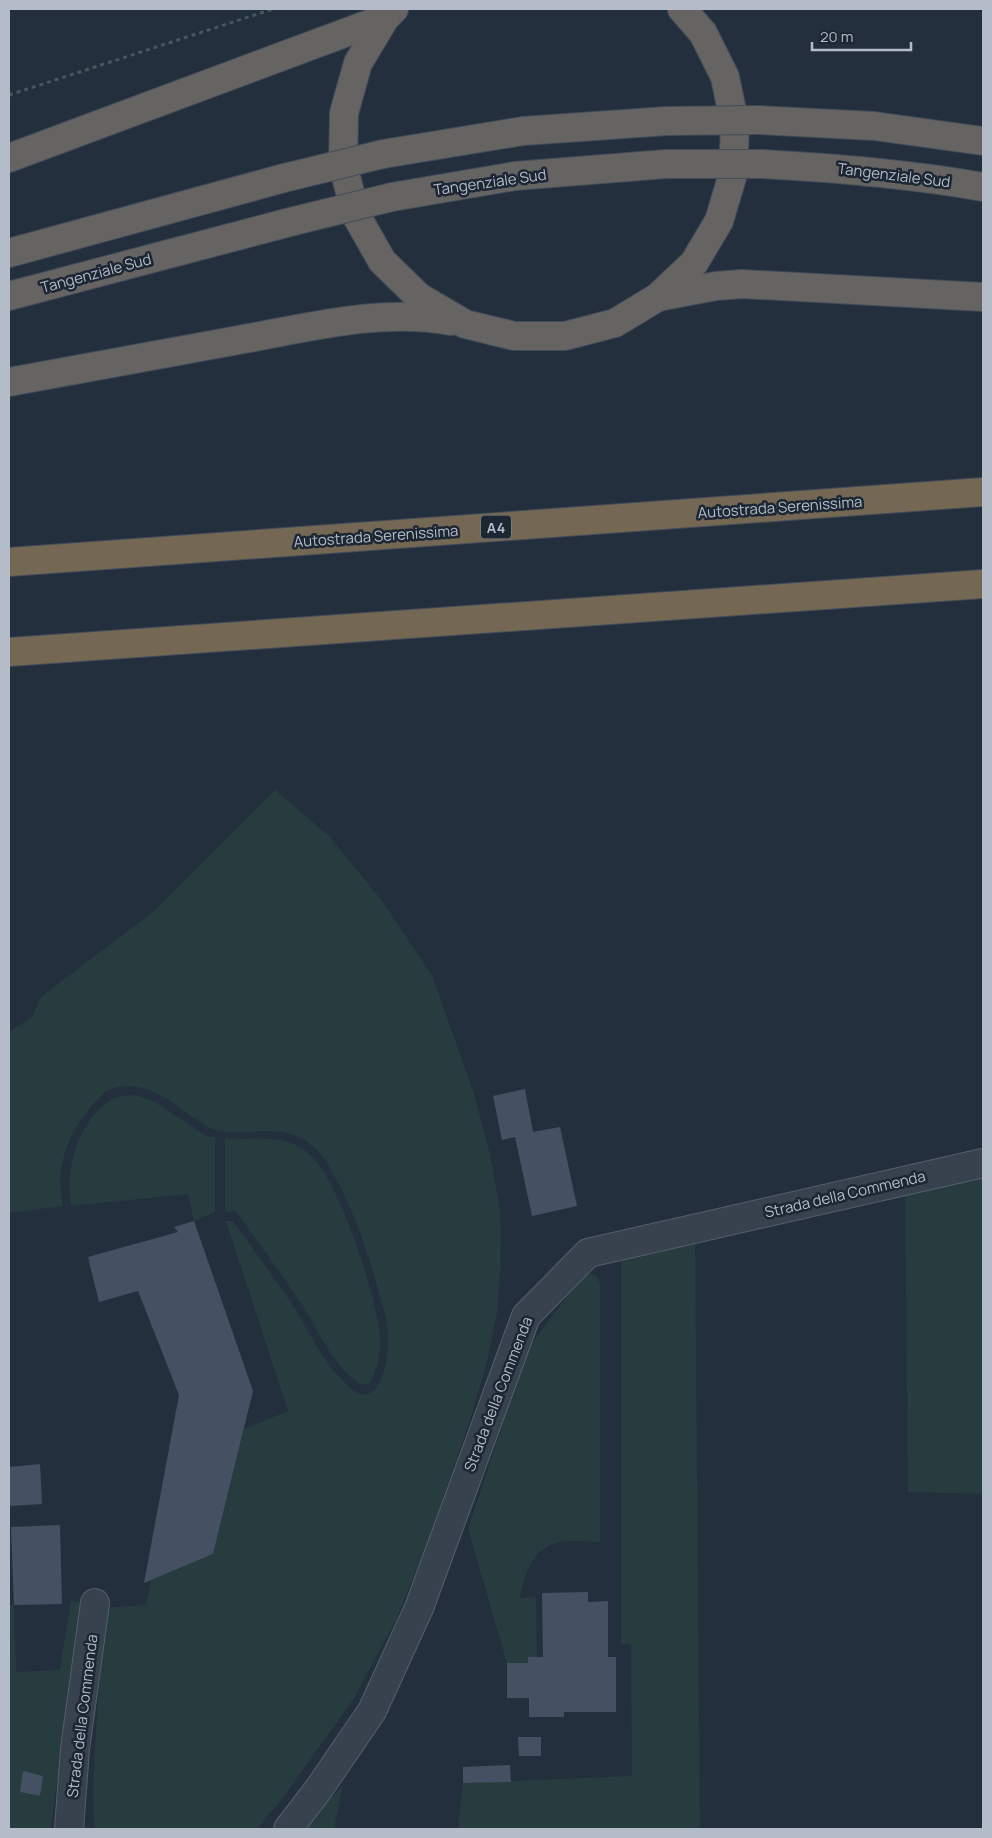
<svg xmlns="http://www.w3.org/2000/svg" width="992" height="1838" viewBox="0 0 992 1838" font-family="Manrope,sans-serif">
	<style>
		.green { fill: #263c3f; fill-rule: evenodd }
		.building { fill: #455162 }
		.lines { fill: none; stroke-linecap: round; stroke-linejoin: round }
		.minor-casing { stroke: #565f6c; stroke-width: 30 }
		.trunk-casing { stroke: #434c59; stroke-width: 30 }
		.motorway-casing { stroke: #434c59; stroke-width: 30 }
		.path { stroke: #44595c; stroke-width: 3; stroke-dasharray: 4 4; stroke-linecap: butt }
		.minor { stroke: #38414e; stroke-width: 28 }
		.trunk { stroke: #656462; stroke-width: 28 }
		.motorway { stroke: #746855; stroke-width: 28 }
		.trunk-bridge-casing { stroke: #434c59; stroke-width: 30; stroke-linecap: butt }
		.trunk-bridge { stroke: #656462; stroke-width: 28 }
		.labels { text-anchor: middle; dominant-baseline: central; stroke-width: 5; stroke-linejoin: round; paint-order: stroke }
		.shield { fill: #1d2633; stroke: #878f9c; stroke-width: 1 }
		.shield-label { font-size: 14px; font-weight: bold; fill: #b4bcc9 }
		.street-label { font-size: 15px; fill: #b4bcc9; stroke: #1d2633 }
	</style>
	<rect width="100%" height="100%" fill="#242f3e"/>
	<g class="green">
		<path d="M275,790L328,835L380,898L432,975L473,1091L490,1154L500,1209L501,1260L497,1313L487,1361L471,1417L426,1547L395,1622L353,1700L282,1799L257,1829H94L93,1787L103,1608L146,1605L151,1580L213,1554L244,1429L288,1411L226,1221H233C253,1249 273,1276 292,1304C304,1322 313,1342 325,1359C330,1367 338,1375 344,1382C378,1420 390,1361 388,1335C387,1319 381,1301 377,1285C367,1251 356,1218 340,1186C332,1172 326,1158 314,1147C284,1119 247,1139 212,1129C207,1127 202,1123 197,1120C182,1110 165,1095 147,1089C135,1085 116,1085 105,1092C102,1094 99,1099 96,1101C79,1119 67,1140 62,1164C59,1177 60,1194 63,1206L9,1213V1032L32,1017L41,997L153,912Z"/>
		<path d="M135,1095L153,1101L208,1137H215V1212L194,1221L188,1194L71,1206C65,1169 77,1124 109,1101C116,1096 126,1096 135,1095Z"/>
		<path d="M225,1138C253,1141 281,1132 306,1151C338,1174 376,1295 380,1335C381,1352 378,1368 370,1383L362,1385C331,1366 318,1328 298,1299C278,1269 257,1241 236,1211L225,1212Z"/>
		<polygon points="983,1169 983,1494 908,1492 905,1186"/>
		<polygon points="695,1240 700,1829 458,1829 463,1783 632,1776 631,1644 621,1644 621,1254"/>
		<path d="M586,1272L598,1277L600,1286V1542C587,1542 573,1540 560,1542C533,1547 524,1574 520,1598L536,1597L537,1657L528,1663H507L468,1529L528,1348Z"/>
		<path d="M9,1578L10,1605H14L16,1672L60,1670L71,1601L87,1603L65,1716L51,1829H9ZM24,1772L43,1776L40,1796L21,1792Z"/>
		<polygon points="343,1785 334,1829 304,1829"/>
	</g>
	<g class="building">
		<polygon points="525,1089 533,1132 560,1127 577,1206 532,1216 515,1137 502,1140 493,1096"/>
		<polygon points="194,1221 253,1391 213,1554 144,1583 179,1395 138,1291 99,1302 88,1257 178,1232 174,1227"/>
		<polygon points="40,1464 42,1504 9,1506 9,1467"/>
		<polygon points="60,1525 62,1604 14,1605 11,1527"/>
		<polygon points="588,1592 588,1602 608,1601 608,1657 616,1657 616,1712 564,1712 564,1717 529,1717 529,1698 507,1698 507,1663 528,1663 528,1657 543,1657 542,1593"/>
		<polygon points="518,1737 541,1737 541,1756 519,1756"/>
		<polygon points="510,1765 511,1782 463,1783 463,1767"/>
		<polygon points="23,1771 43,1776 40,1796 20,1792"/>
	</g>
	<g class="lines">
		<g class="minor-casing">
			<g id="minor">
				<polyline points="69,1829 75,1749 95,1603"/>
				<polyline points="288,1829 318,1790 372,1711 419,1608 526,1316 588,1253 983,1163"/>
			</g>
		</g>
		<g class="trunk-casing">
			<g id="trunk">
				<polyline points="394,9 385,18 358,63 344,113 343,165 356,215 382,261 419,297 465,324 514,336 565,336 615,323 658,297 694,263 719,221 733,174 735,125 725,77 703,33 682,9"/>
				<polyline points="759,120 874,126 983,141"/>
				<polyline points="383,154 523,131 667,121"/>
				<polyline points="9,158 385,18"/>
				<path d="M762,164C837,168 910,174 983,187"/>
				<polyline points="392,197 515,176 666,164"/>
				<polyline points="9,253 284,178"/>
				<polyline points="9,296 294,221"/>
				<polyline points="658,297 716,286 742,284 983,297"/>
				<path d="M9,382C87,367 166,354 244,339C311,327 383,308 451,321"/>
			</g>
		</g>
		<g class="motorway-casing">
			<g id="motorway">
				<polyline points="9,562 983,492"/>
				<polyline points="9,652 983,584"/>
			</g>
		</g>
		<polyline class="path" points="9,95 273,9"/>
		<use href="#minor" class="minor"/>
		<use href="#trunk" class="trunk"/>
		<use href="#motorway" class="motorway"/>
		<g class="trunk-bridge-casing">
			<g id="trunk-bridge">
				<polyline points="667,121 759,120"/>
				<polyline points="666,164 762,164"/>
				<polyline points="284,178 383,154"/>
				<polyline points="294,221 392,197"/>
			</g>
		</g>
		<use href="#trunk-bridge" class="trunk-bridge"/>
	</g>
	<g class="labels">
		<rect class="shield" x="481" y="515.5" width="30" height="23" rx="4"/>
		<g class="shield-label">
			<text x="496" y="527">A4</text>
		</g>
		<g class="street-label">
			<text transform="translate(894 175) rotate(7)">Tangenziale Sud</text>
			<text transform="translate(490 182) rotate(-8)">Tangenziale Sud</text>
			<text transform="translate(96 273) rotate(-15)">Tangenziale Sud</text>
			<text transform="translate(780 507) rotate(-4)">Autostrada Serenissima</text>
			<text transform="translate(376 536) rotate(-4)">Autostrada Serenissima</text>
			<text transform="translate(845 1194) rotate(-13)">Strada della Commenda</text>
			<text transform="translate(498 1394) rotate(-69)">Strada della Commenda</text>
			<text transform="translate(82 1716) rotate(-83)">Strada della Commenda</text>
		</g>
	</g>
	<rect width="992" height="1838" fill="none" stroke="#b4bcc9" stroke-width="20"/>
	<path d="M812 42v8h99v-8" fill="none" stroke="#b4bcc9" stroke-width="2.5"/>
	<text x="820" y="42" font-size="15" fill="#b4bcc9" stroke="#1d2633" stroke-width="4" paint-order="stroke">20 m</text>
</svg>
